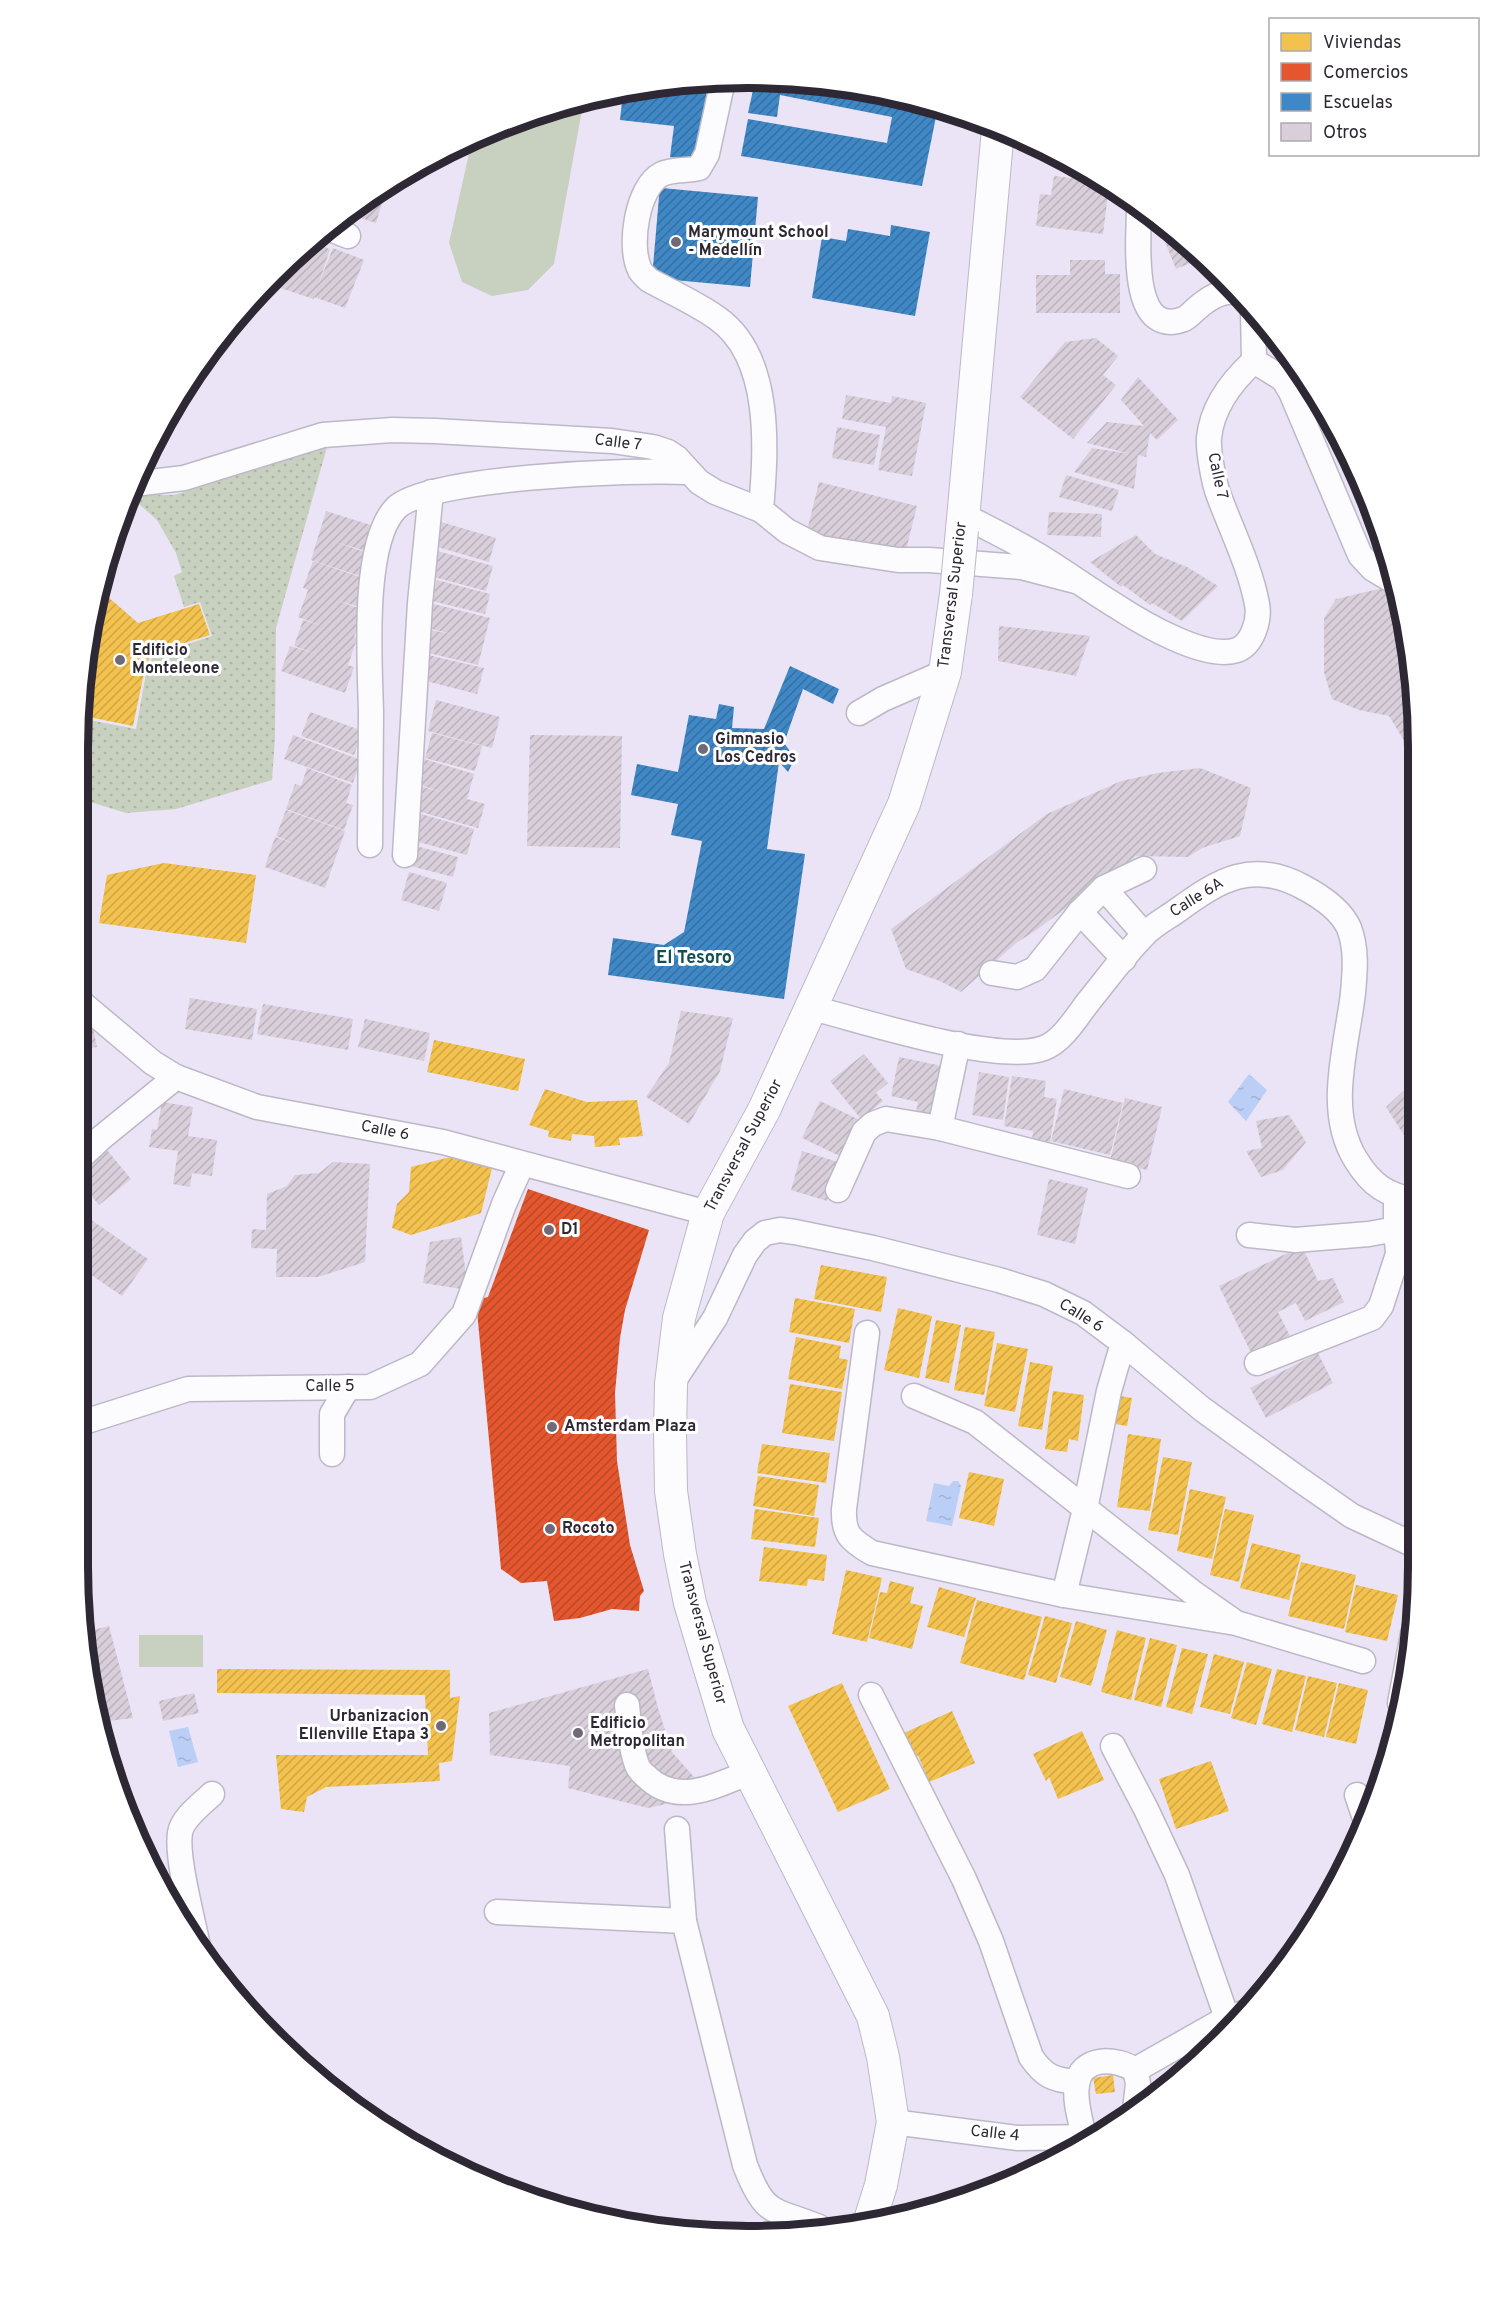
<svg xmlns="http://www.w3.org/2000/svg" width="1497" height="2314" viewBox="0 0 1497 2314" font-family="Overpass,sans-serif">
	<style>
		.grass { fill: url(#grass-dots) }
		.garden { fill: #c8d0bf }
		.water { fill: url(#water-ripples) }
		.homes { fill: url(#homes-hatch) }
		.shops { fill: url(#shops-hatch) }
		.schools { fill: url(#schools-hatch) }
		.building { fill: url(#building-hatch) }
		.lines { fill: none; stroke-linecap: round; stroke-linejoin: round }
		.minor-casing { stroke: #bdb8c6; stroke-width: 27 }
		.major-casing { stroke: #bdb8c6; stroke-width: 34 }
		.minor { stroke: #fcfbfe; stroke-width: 24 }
		.major { stroke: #fcfbfe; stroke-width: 32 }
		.major-bridge-casing { stroke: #bdb8c6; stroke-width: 34; stroke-linecap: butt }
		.major-bridge { stroke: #fcfbfe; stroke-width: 32 }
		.poi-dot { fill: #706a78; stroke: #fff; stroke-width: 2 }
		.labels { text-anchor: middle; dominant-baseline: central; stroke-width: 6; stroke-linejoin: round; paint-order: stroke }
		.poi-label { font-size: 16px; font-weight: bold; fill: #2d2834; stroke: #fff; text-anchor: start }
		.street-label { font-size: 16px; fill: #2d2834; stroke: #fff }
		.neighbourhood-label { font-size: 18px; font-weight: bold; fill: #114f51; stroke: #fff }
		.rim { fill: none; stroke: #2d2834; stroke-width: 8 }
	</style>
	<defs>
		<pattern id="grass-dots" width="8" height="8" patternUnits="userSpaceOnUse" patternTransform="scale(1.5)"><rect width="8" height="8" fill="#c8d0bf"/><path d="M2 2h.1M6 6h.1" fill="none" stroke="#acb3a5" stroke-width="1.8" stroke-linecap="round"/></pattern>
		<pattern id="water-ripples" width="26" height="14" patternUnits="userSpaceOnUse" patternTransform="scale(1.5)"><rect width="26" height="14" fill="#bbcef5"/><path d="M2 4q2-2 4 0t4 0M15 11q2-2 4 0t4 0" fill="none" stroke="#a1b1d3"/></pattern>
		<pattern id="homes-hatch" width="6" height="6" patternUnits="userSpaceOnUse" patternTransform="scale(1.5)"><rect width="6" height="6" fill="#f2c14e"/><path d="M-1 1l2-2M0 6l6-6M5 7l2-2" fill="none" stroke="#d0a645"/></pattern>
		<pattern id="shops-hatch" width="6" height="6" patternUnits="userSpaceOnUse" patternTransform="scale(1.5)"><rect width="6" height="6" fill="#e4572e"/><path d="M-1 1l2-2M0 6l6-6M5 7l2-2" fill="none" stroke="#b94828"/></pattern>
		<pattern id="schools-hatch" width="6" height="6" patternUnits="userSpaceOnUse" patternTransform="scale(1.5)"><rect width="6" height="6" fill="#3f88c5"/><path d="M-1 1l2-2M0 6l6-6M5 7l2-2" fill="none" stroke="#356fa1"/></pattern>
		<pattern id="building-hatch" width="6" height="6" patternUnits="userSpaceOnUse" patternTransform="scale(1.5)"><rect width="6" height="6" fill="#d8cfda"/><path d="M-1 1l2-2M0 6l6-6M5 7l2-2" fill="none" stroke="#bab2bc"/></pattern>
	</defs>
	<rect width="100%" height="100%" fill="#ebe4f6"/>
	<polygon class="grass" points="327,447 276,628 275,737 272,780 176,809 126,813 84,800 84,719 136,729 147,668 154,655 212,636 200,602 184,607 174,576 182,572 176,553 157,520 129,495 174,495"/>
	<g class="garden">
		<polygon points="584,99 554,264 528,290 492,296 462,282 449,243 472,140 575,101"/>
		<rect x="139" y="1635" width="64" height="32"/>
	</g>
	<g class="water">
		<polygon points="1249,1074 1267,1090 1246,1121 1228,1102"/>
		<polygon points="953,1481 958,1481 961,1486 952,1526 926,1521 934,1483 949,1486"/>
		<polygon points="188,1727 198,1762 178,1767 169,1731"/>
	</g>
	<g class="homes">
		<polygon points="100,590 138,623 199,604 210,635 152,653 145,668 133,726 84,716 84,680 87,682 92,656 86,651"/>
		<polygon points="164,863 256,875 246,943 99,923 107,875"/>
		<polygon points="434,1040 525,1059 518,1091 427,1072"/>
		<polygon points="545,1089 587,1102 637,1100 643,1136 619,1138 620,1145 595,1147 594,1136 572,1134 571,1141 548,1137 549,1131 529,1125"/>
		<polygon points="458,1155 493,1164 481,1213 411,1235 392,1228 397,1204 409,1192 411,1167"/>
		<polygon points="821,1265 887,1277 881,1312 814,1299"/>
		<polygon points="795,1298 855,1309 849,1343 789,1332"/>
		<polygon points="898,1308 932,1316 919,1378 884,1370"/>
		<polygon points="936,1320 961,1325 949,1383 925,1378"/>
		<polygon points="965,1327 995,1332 984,1395 954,1390"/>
		<polygon points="796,1337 841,1346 839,1358 848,1360 842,1389 788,1379"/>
		<polygon points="997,1343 1028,1349 1015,1412 984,1406"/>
		<polygon points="1030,1362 1053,1366 1042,1430 1018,1426"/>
		<polygon points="790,1384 842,1392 834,1441 782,1433"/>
		<polygon points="1053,1391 1084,1395 1078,1441 1069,1439 1067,1452 1045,1449"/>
		<polygon points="1114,1395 1132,1398 1127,1426 1109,1423"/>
		<polygon points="1128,1434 1161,1439 1150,1511 1117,1507"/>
		<polygon points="762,1444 830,1453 826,1483 757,1473"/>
		<polygon points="1163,1457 1192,1462 1178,1535 1148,1530"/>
		<polygon points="969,1472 1004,1479 994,1526 959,1518"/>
		<polygon points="758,1476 819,1485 814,1516 753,1506"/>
		<polygon points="1190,1489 1226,1497 1212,1559 1177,1551"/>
		<polygon points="755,1509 819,1518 815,1547 751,1539"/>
		<polygon points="1225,1509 1254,1515 1239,1582 1210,1575"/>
		<polygon points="1252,1543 1301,1555 1289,1600 1240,1588"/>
		<polygon points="764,1547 827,1555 824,1581 808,1579 807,1586 759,1581"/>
		<polygon points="1301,1562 1356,1575 1344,1629 1288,1616"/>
		<polygon points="846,1570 882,1578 867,1642 832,1634"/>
		<polygon points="890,1581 914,1587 910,1603 923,1606 912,1649 869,1638 880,1592 887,1593"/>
		<polygon points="1356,1585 1398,1595 1387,1641 1345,1632"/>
		<polygon points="939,1587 976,1598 964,1637 927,1627"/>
		<polygon points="977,1600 1042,1617 1024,1680 960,1663"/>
		<polygon points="1045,1616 1072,1623 1056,1683 1028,1675"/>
		<polygon points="1076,1621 1107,1630 1091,1686 1060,1677"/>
		<polygon points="1117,1630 1146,1638 1131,1700 1101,1692"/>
		<polygon points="1150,1638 1177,1645 1161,1707 1134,1700"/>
		<polygon points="1182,1648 1208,1654 1192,1714 1166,1707"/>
		<polygon points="1214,1654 1244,1662 1230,1714 1200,1707"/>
		<polygon points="1247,1662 1272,1669 1256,1725 1231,1718"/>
		<polygon points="217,1669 450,1670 450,1698 460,1696 452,1761 439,1763 440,1781 326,1787 307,1797 304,1812 281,1809 276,1755 428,1755 425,1695 217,1693"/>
		<polygon points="1277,1669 1306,1676 1292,1732 1262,1724"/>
		<polygon points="1308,1676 1337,1683 1324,1737 1295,1730"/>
		<polygon points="842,1683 890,1789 838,1812 788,1706"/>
		<polygon points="1339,1683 1368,1690 1356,1744 1326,1737"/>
		<polygon points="952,1711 975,1763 929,1782 918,1755 913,1759 902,1734"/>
		<polygon points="1082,1731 1104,1780 1058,1799 1049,1777 1046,1781 1033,1754"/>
		<polygon points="1211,1761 1229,1811 1176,1829 1159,1779"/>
		<polygon points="1113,2075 1115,2092 1096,2094 1093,2078"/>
	</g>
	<polygon class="shops" points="528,1189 649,1230 625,1310 620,1338 615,1393 617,1461 630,1545 644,1591 640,1596 639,1611 612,1609 580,1618 554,1621 547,1581 521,1583 501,1569 476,1300 488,1297"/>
	<g class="schools">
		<polygon points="704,79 709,80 695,160 670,157 674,126 620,120 623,93"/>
		<polygon points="755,81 836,84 938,107 922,186 741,156 748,119 887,143 892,117 780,95 777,117 748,113"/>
		<polygon points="660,185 662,188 758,197 750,287 652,278"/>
		<polygon points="891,225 930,232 915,316 812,298 822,237 846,241 848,229 890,236"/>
		<polygon points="790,666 839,689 833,704 803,689 784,743 795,758 788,772 779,762 767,849 805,854 784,999 608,975 613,938 664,945 684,932 702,841 671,835 678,804 631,795 637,764 678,772 689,715 716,719 719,704 734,707 732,728 764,729"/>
	</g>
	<g class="building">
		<polygon points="1054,176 1103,182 1109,186 1103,234 1036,226 1040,194 1051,195"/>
		<polygon points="387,187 376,223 345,213 348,212"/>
		<polygon points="1156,220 1190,244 1203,258 1176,269"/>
		<polygon points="312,243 330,249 319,283 333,248 364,260 345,308 314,297 314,299 277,287 282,271"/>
		<polygon points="1070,260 1105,260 1105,274 1120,274 1120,313 1036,313 1036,275 1070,275"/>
		<polygon points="1096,338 1118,356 1103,375 1116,385 1073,439 1020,397 1065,342"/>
		<polygon points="1138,377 1178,420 1157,440 1150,433 1146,457 1138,455 1134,489 1074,472 1092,448 1131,454 1087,443 1107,422 1144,426 1121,400"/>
		<polygon points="846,395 891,403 892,396 926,403 912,476 878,470 886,427 842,419"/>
		<polygon points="837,427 880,435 874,465 832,458"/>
		<polygon points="1066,475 1119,490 1112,511 1059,497"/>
		<polygon points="819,482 917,506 904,558 806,535"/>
		<polygon points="326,511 377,527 369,552 332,541 374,555 366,578 311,560"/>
		<polygon points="1049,512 1102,514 1101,537 1047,535"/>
		<polygon points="441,522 496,538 489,562 434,546"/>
		<polygon points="1136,535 1155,554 1187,567 1218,586 1182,621 1152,603 1150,605 1123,585 1121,587 1090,562"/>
		<polygon points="437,551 493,566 486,591 430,576"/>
		<polygon points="313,561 369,580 360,607 338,601 364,610 354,637 357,639 348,665 354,667 345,693 281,671 290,646 317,654 294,646 303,620 322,626 298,617 308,590 303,588"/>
		<polygon points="437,580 490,594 485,614 432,601"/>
		<polygon points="1383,588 1400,601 1418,705 1417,762 1389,716 1359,710 1332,699 1324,672 1324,618 1336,599"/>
		<polygon points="430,603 490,618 478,665 425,652 430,630 452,634 424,627"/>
		<polygon points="999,626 1090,636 1076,676 998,661"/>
		<polygon points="428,655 484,668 477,694 422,680"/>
		<polygon points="436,700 500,717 492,748 428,731"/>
		<polygon points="310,712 363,731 354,755 301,736"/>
		<polygon points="432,733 482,746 475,771 425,758"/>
		<polygon points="293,735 361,760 353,783 284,759"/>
		<polygon points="530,735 622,736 620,848 527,846"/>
		<polygon points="424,759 474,774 467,799 485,804 478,828 410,809 416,785 444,793 417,784"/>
		<polygon points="307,768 352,785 346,803 353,805 344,830 286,809 295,784 301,786"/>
		<polygon points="1200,768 1251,788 1240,836 1202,848 1188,857 1136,856 1035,931 1016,943 961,992 940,981 906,969 891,929 1047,814 1121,781 1158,773"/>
		<polygon points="286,810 345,831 325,888 265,867 275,837 295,844 276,836"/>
		<polygon points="414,812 474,829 467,855 407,839"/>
		<polygon points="412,845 458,857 453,877 407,865"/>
		<polygon points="409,872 447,883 439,911 401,900"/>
		<polygon points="190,998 257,1009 252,1040 185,1029"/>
		<polygon points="263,1004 353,1019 348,1050 257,1034"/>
		<polygon points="681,1011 733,1018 720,1071 689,1124 646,1097 669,1063"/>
		<polygon points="91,1019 97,1047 84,1049 84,1021"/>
		<polygon points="365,1019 430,1033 424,1061 358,1047"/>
		<polygon points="864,1054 888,1083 876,1093 883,1101 861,1119 830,1081"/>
		<polygon points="899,1057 947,1067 937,1116 916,1112 918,1102 891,1096"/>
		<polygon points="979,1072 1009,1077 1003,1120 972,1115"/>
		<polygon points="1012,1076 1046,1081 1044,1097 1057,1099 1050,1142 1032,1140 1033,1131 1004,1126"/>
		<polygon points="1416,1079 1416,1154 1386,1107"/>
		<polygon points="1064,1089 1123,1103 1110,1155 1051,1141"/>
		<polygon points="1125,1098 1162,1107 1147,1170 1110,1161"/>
		<polygon points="820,1101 864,1122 846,1159 802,1138"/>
		<polygon points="162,1102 193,1107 188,1136 217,1140 212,1176 192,1173 190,1187 173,1184 178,1151 149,1147 152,1129 157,1130"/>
		<polygon points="1289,1115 1306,1142 1283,1170 1261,1177 1246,1151 1262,1148 1256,1121"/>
		<polygon points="102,1144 131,1179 99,1205 84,1187 84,1159"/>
		<polygon points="802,1151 838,1162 827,1201 791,1190"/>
		<polygon points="333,1162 370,1164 365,1262 318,1277 276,1277 277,1249 251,1248 252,1229 266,1230 267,1194 287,1186 295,1175 319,1173"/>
		<polygon points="1049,1179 1088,1188 1075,1244 1037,1235"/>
		<polygon points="84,1215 148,1259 122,1296 84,1270"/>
		<polygon points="461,1237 468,1290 423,1283 430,1242"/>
		<polygon points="1302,1246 1318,1281 1333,1278 1344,1302 1305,1321 1296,1303 1278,1312 1290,1336 1252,1355 1219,1286"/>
		<polygon points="1318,1353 1333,1383 1266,1418 1250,1388"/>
		<polygon points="109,1626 133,1718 100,1722 84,1653 84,1632"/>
		<polygon points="648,1669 658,1708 672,1752 694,1777 697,1797 648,1808 568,1788 570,1766 490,1755 489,1713"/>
		<polygon points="194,1693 199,1713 163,1721 159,1701"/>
	</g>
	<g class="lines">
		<g class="minor-casing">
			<g id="minor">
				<path d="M723,80L707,154L699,168C688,171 672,169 662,174C637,186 628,247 640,270C642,274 646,277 649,280C671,292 696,303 717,318C773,357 766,451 761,510"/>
				<path d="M1139,208C1139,237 1128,340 1184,319C1188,317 1192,313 1195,310C1206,300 1220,290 1235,292"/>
				<polyline points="328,228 348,236"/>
				<polyline points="1253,311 1254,361"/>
				<polyline points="1254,361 1283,379 1291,392 1360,555 1373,569 1398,584"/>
				<polyline points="134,484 184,478 323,435 392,430 435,431 612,441 653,447 668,452 677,458 699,482 715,492 761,510 787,531 820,548 898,560 929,560 1021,567 1075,581"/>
				<path d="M963,515C989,529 1015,541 1039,556C1065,572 1090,590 1116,606C1142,623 1206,661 1237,650C1253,644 1260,619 1257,604C1250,567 1232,531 1219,496C1214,484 1208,451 1209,438C1212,407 1232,381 1254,361"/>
				<polyline points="859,713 883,699 945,672"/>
				<path d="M370,845C370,801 371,757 371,713C370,664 361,544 396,508C427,477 638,469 687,472"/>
				<polyline points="405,855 420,603 431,492"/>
				<polyline points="1104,888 1144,934"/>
				<polyline points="1080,912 1104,888 1144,869"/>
				<polyline points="992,973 1017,977 1035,969 1080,912 1124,959"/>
				<polyline points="84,1005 153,1063 176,1077 257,1107 443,1142 708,1213"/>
				<path d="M812,1008C864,1021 998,1065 1044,1048C1063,1041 1077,1016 1089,1001C1107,979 1124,955 1144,935C1153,925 1167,918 1178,910C1220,879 1253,860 1303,887C1320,896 1341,910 1349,928C1357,949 1355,971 1353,993C1347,1046 1325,1111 1356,1160C1372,1186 1386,1194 1415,1201"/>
				<polyline points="940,1128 958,1044"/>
				<polyline points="84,1154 101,1138 176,1077"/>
				<polyline points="838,1190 864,1132 873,1124 886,1119 940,1128 1128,1176"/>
				<polyline points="1249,1235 1295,1240 1369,1234 1396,1229"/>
				<path d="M867,1333L844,1509C843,1534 850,1540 872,1553L1064,1595L1236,1623L1363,1661"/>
				<polyline points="1257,1363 1372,1318 1381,1306 1398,1254 1396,1229 1396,1197"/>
				<polyline points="673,1382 715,1318 745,1255 755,1241 765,1233 780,1230 795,1232 873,1248 999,1280 1044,1294 1083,1313 1123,1343 1202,1409 1296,1477 1352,1516 1414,1545"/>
				<polyline points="914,1396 975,1422 1192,1592 1232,1620"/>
				<polyline points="84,1422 188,1389 370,1387 420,1364 464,1314 504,1204 522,1164"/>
				<polyline points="332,1454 332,1414 348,1387"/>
				<polyline points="1064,1595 1085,1509 1109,1391 1123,1343"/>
				<path d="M871,1695L964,1879L991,1941L1031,2057C1044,2076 1053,2080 1077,2082"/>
				<polyline points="1400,1703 1413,1634"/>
				<path d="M627,1705C629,1725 630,1746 637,1765C639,1771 645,1775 649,1779C680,1806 717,1785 750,1772"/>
				<polyline points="1113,1746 1146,1809 1177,1875 1227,2018"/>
				<polyline points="1357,1795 1367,1824"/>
				<path d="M677,1829L684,1921L745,2165C765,2217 772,2208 819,2227"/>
				<polyline points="497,1912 684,1921"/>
				<path d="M198,1947C193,1919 176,1858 180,1833C182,1818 202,1804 212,1794"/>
				<polyline points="1135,2070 1227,2018 1247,2012"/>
				<polyline points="893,2122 1018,2138 1097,2137"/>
				<path d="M1084,2137C1081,2121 1074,2101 1077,2085C1080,2056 1116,2057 1135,2070L1138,2083L1135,2110"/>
			</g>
		</g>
		<g class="major-casing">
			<g id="major">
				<polyline points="962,530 998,129"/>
				<polyline points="870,2220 881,2185 893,2122 883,2057 873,2016 728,1729 690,1603 680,1554 671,1491 670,1434 671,1384 679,1318 708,1213 764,1110 904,804 945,672 956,594"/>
			</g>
		</g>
		<use href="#minor" class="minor"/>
		<use href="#major" class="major"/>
		<g class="major-bridge-casing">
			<polyline id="major-bridge" points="956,594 962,530"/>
		</g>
		<use href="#major-bridge" class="major-bridge"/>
	</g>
	<g class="poi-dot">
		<circle cx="676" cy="242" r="6"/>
		<circle cx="120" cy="660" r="6"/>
		<circle cx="703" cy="749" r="6"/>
		<circle cx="549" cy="1230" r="6"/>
		<circle cx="552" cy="1427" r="6"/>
		<circle cx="550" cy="1529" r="6"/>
		<circle cx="441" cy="1726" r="6"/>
		<circle cx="578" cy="1733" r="6"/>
	</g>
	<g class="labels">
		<g class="poi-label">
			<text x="688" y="233">Marymount School<tspan x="688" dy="18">- Medellín</tspan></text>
			<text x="132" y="651">Edificio<tspan x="132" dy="18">Monteleone</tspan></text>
			<text x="715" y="740">Gimnasio<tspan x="715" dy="18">Los Cedros</tspan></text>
			<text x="561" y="1230">D1</text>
			<text x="564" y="1427">Amsterdam Plaza</text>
			<text x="562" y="1529">Rocoto</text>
			<text x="429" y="1717" text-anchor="end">Urbanizacion<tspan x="429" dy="18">Ellenville Etapa 3</tspan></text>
			<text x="590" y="1724">Edificio<tspan x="590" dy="18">Metropolitan</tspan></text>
		</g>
		<g class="street-label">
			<text transform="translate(618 443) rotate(7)">Calle 7</text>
			<text transform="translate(1217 476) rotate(78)">Calle 7</text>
			<text transform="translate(953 595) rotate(-83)">Transversal Superior</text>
			<text transform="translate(1197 898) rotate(-32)">Calle 6A</text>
			<text transform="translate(385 1131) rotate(11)">Calle 6</text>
			<text transform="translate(744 1146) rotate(-62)">Transversal Superior</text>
			<text transform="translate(1081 1316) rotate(32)">Calle 6</text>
			<text x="330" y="1387">Calle 5</text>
			<text transform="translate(702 1633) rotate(75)">Transversal Superior</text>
			<text transform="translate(995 2134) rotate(6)">Calle 4</text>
		</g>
		<g class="neighbourhood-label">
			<text x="694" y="958">El Tesoro</text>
		</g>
	</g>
	<path d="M0 0H1497V2314H0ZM748 88H748A660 660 0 0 1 1408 748V1566A660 660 0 0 1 748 2226H748A660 660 0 0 1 88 1566V748A660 660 0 0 1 748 88Z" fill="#fff" fill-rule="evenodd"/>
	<path class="rim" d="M748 88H748A660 660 0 0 1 1408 748V1566A660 660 0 0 1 748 2226H748A660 660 0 0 1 88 1566V748A660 660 0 0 1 748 88Z"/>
	<rect x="1269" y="18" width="210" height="138" fill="#ffffff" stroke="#aba9ae" stroke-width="1.5"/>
	<rect x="1281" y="33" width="30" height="18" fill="#f2c14e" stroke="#aba9ae" stroke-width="1.5"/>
	<text x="1323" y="48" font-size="18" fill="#2d2834">Viviendas</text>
	<rect x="1281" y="63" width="30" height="18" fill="#e4572e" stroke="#aba9ae" stroke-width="1.5"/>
	<text x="1323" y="78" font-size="18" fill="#2d2834">Comercios</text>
	<rect x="1281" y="93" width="30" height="18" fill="#3f88c5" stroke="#aba9ae" stroke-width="1.5"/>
	<text x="1323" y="108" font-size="18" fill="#2d2834">Escuelas</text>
	<rect x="1281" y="123" width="30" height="18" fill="#d8cfda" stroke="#aba9ae" stroke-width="1.5"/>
	<text x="1323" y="138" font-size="18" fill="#2d2834">Otros</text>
</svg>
